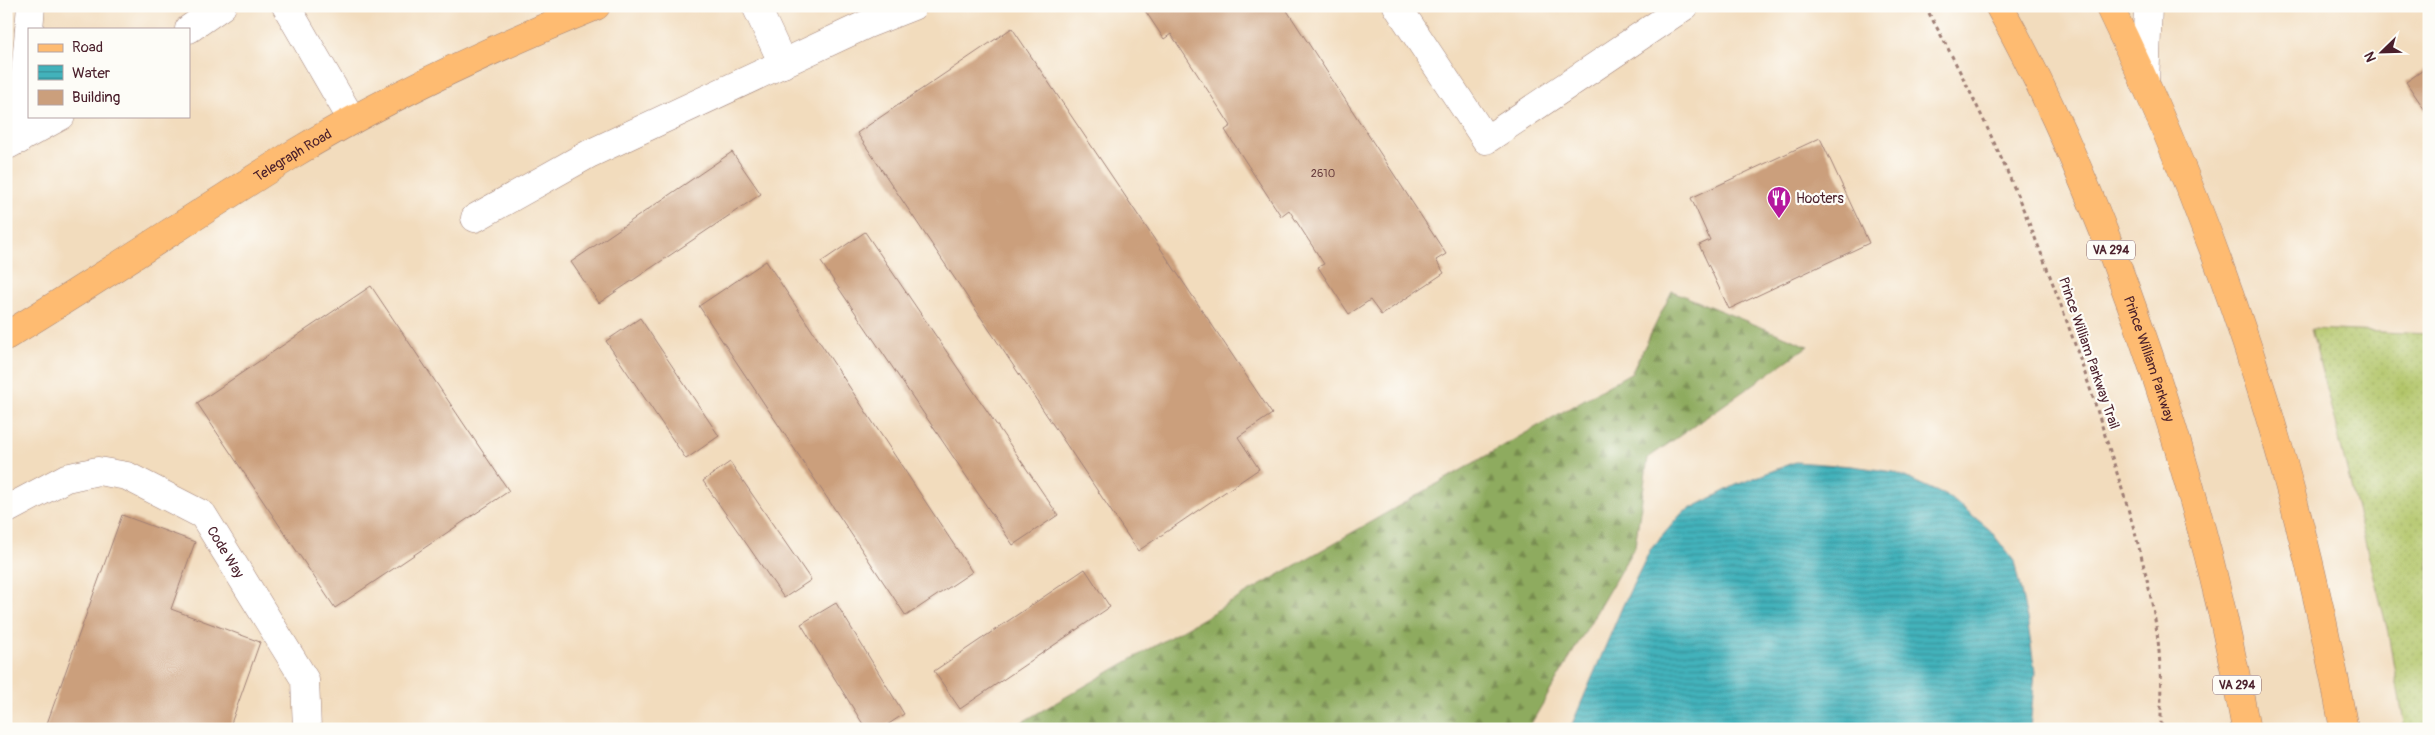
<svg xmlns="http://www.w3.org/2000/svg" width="2435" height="735" viewBox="0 0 2435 735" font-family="Pangolin,sans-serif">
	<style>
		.grass { fill: url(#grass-dots); stroke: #7e724a }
		.forest { fill: url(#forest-firs); stroke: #6c6544 }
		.water { fill: url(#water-rules); stroke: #466873 }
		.building { fill: #cb9f7c }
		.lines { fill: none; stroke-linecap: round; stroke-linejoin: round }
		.minor-casing { stroke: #9e7e74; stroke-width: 29 }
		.major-casing { stroke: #9e7e74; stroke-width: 29 }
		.highway-casing { stroke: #9e7e74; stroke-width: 29 }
		.path { stroke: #9e7e74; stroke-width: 3; stroke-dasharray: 4 4; stroke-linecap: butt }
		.minor { stroke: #fff; stroke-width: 28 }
		.major { stroke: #febb71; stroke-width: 28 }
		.highway { stroke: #febb71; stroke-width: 28 }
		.labels { text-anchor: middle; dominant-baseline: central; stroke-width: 4.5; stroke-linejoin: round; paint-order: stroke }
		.number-label { font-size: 11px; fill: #6a3f3f }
		.shield { fill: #fdfcf7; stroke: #806168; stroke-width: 1 }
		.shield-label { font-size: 12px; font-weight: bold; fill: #4a1f2b }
		.street-label { font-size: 14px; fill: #4a1f2b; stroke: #fdfcf7 }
		.poi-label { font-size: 14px; fill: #4a1f2b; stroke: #fdfcf7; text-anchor: start }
	</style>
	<defs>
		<pattern id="grass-dots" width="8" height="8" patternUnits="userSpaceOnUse" patternTransform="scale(1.25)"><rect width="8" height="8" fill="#b3c66a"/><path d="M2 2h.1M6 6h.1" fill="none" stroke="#9baa5c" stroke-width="1.8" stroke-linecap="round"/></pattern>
		<pattern id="forest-firs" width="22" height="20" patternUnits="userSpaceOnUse" patternTransform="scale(1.25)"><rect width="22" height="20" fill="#8eab5e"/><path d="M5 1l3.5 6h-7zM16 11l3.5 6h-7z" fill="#768b4e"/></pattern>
		<pattern id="water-rules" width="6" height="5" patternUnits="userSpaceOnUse" patternTransform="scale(1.25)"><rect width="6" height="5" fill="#42b2bb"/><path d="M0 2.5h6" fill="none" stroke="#399098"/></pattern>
	</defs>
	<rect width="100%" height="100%" fill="#fdfcf7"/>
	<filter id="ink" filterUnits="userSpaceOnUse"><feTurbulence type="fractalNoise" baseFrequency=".02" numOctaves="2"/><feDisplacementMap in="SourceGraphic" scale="10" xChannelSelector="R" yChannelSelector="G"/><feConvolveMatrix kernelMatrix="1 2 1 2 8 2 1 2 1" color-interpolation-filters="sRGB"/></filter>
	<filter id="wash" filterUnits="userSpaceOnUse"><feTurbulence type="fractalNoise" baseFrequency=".0096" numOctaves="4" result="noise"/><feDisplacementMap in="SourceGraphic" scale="20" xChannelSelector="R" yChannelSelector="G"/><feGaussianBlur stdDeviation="1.12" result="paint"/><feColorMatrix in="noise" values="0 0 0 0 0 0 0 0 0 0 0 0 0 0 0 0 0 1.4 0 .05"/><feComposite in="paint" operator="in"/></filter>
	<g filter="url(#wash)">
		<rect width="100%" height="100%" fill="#f2dcbd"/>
		<polygon class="grass" points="2311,329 2429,334 2429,729 2405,729 2387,628"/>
		<polygon class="forest" points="1672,291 1808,346 1648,458 1635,546 1528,729 1010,729 1632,372"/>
		<polygon class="water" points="1795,462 1852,466 1894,472 1953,499 1990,530 2014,561 2027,618 2035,672 2030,729 1570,729 1623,605 1650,550 1682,513 1736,485"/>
		<g id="blocks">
			<g class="building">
				<polygon points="1142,6 1284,6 1446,254 1436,260 1444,273 1381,315 1370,300 1349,314 1318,267 1324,264 1289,210 1281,216 1225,130 1231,126 1171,34 1164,39"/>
				<polygon points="1012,28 1272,414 1238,437 1259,469 1138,551 857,133"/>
				<polygon points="2429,66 2429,116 2406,82"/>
				<polygon points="1820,138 1869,243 1729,309 1699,245 1710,240 1691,198"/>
				<polygon points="732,152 761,194 599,303 571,262"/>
				<polygon points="865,232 1058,515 1013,545 821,262"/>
				<polygon points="766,261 972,572 906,616 699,306"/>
				<polygon points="371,286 509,491 335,608 197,403"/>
				<polygon points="640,318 719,436 686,459 606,341"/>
				<polygon points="730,462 811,580 784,598 703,481"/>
				<polygon points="122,515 195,542 171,609 260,642 229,729 45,729"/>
				<polygon points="1085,569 1110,607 960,709 934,671"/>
				<polygon points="836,603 904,714 881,729 866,729 801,624"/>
			</g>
		</g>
	</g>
	<g filter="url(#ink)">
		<use href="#blocks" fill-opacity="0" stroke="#9e7e74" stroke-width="1"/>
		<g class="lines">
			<g class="minor-casing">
				<g id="minor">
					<polyline points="286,6 352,120"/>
					<polyline points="756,6 783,64"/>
					<polyline points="1397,6 1486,140 1685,6"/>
					<polyline points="29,29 31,6"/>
					<polyline points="189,29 222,6"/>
					<polyline points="2145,84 2148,6"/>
					<polyline points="19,140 29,30"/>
					<polyline points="8,145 61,116"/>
					<polyline points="475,218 589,154 865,25 913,6"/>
					<path id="s1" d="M6,510L66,478L98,471L127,476L203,515L305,680L307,729"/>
				</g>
			</g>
			<g class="major-casing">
				<g id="major">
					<path id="s2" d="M6,336C102,278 195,215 290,156C387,97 491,49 596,6"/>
				</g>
			</g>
			<g class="highway-casing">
				<g id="highway">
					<path id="s3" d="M1999,6C2044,86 2080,170 2113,255C2171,408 2217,567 2246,729"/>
					<path d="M2109,6C2221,235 2299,479 2344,729"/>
				</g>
			</g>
			<path class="path" d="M1925,6C1997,135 2053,273 2098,413C2121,487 2148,563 2158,640C2161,670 2161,699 2161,729"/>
			<use href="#minor" class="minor"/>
			<use href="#major" class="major"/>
			<use href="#highway" class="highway"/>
		</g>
	</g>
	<defs>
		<g id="restaurant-pin" transform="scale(1.25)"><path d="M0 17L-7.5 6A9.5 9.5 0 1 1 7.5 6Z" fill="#b5179e" stroke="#fdfcf7"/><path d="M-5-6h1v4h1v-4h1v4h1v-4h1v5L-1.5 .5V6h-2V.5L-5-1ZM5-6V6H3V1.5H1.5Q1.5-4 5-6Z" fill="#fff"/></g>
	</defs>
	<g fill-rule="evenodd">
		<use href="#restaurant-pin" x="1779" y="198"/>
	</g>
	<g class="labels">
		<g class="number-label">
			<text x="1323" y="173">2610</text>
		</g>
		<g class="shield">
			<rect x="2087" y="240.5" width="48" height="19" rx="4"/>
			<rect x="2213" y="675.5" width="48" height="19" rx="4"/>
		</g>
		<g class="shield-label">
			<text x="2111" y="250">VA 294</text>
			<text x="2237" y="685">VA 294</text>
		</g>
		<g class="street-label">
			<text stroke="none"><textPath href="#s2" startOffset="339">Telegraph Road</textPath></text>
			<text transform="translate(2089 353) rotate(71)">Prince William Parkway Trail</text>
			<text stroke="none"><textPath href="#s3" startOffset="384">Prince William Parkway</textPath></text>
			<text stroke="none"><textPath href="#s1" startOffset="259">Code Way</textPath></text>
		</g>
		<g class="poi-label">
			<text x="1796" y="198">Hooters</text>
		</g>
	</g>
	<rect width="2435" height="735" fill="none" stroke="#fdfcf7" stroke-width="25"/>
	<rect x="28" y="28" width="162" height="90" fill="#fdfcf7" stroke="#b5a4a5"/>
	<rect x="38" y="44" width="25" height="8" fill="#febb71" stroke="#b5a4a5"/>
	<text x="72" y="52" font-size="15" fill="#4a1f2b">Road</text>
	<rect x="38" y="65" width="25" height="15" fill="url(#water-rules)" stroke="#b5a4a5"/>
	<text x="72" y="78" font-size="15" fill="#4a1f2b">Water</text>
	<rect x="38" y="90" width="25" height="15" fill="#cb9f7c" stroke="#b5a4a5"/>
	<text x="72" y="102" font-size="15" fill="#4a1f2b">Building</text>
	<g transform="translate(2382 52) rotate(247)" stroke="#fdfcf7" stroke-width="4" paint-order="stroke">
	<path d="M0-4L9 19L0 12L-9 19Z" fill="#4a1f2b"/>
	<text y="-8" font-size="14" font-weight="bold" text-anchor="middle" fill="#4a1f2b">N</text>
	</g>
</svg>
